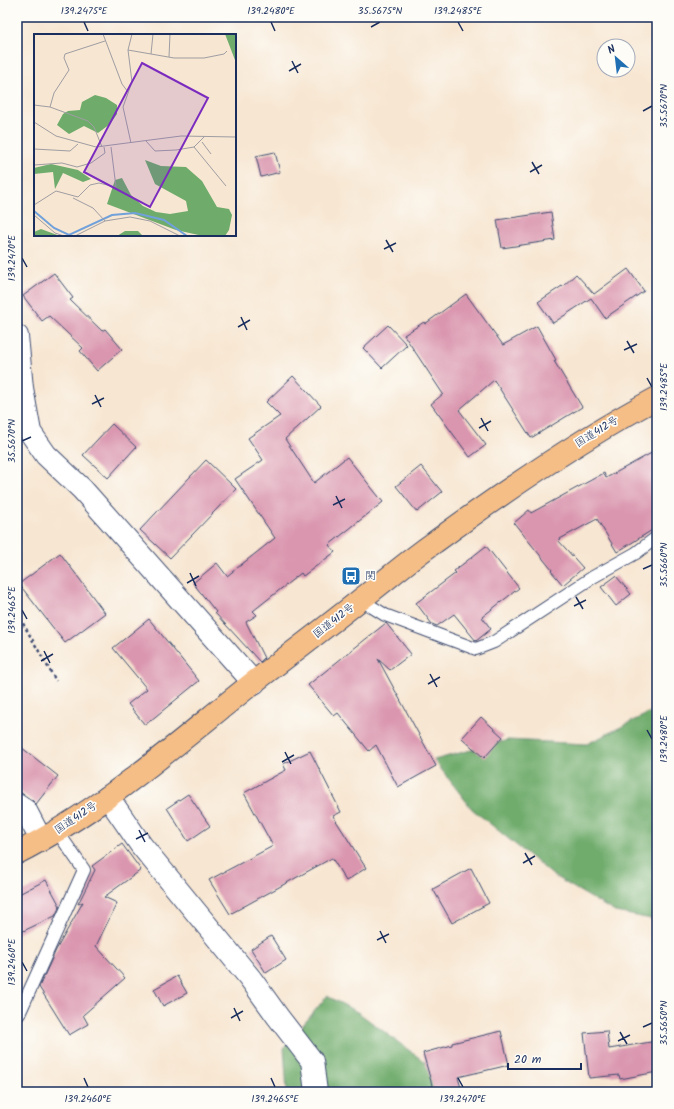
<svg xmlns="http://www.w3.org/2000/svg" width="674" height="1109" viewBox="0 0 674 1109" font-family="Kalam,'Klee One',sans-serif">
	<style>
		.forest { fill: #6fac6c; stroke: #456e65 }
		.building { fill: #da96af }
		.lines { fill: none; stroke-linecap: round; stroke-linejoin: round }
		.lane-casing { stroke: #3c4a6f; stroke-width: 14 }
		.street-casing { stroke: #3c4a6f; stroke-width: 24 }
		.highway-casing { stroke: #3c4a6f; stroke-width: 24 }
		.path { stroke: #3c4a6f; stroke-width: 2.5; stroke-dasharray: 3 3; stroke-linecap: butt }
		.lane { stroke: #fff; stroke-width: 12 }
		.street { stroke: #fff; stroke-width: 22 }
		.highway { stroke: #f6be87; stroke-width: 22 }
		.ticks { fill: none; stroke: #1b2f5e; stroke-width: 1.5 }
		.labels { text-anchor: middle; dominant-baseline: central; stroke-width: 3.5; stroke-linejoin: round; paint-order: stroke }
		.street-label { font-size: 11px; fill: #1b2f5e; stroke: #fdfcf7 }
		.poi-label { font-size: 11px; fill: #1b2f5e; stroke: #fdfcf7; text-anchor: start }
		.inset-river { fill: none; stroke: #71a1db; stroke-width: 2 }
		.inset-road { fill: none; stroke: #9f9da3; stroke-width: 1 }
		.view { fill: #7b2cbf; fill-opacity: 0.15; stroke: #7b2cbf; stroke-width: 2 }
		.inset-edge { fill: none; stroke: #1b2f5e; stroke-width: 2 }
		.neatline { fill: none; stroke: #1b2f5e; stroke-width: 1.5 }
		.ticks-label { font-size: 10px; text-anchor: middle; fill: #1b2f5e }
	</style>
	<rect width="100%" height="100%" fill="#fdfcf7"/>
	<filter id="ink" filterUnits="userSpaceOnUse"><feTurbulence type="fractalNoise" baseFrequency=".025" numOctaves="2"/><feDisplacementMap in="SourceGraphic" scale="8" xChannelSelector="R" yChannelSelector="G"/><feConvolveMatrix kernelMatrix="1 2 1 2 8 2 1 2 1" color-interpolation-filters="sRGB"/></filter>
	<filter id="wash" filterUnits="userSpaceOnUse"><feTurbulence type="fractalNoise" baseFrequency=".012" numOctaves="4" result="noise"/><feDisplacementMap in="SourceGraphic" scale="16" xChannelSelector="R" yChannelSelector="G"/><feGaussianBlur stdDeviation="0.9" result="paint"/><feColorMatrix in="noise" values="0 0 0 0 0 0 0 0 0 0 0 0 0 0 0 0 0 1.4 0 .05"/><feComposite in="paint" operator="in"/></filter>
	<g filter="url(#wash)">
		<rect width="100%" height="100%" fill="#f7e6d1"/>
		<g class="forest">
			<polygon points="657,709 657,920 615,912 554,876 472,809 434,760 508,740 587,744"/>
			<polygon points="327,996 359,1013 465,1092 287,1092 284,1048"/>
		</g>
		<g id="blocks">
			<g class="building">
				<polygon points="275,152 280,172 261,177 256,156"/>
				<polygon points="551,212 555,240 502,248 497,220"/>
				<polygon points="628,269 644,291 605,318 591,298 553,323 538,302 562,286 562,287 576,274 594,294"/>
				<polygon points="54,273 73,298 70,300 102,331 105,329 122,349 97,371 80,351 83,348 49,316 42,321 23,296"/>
				<polygon points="466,294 503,345 537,326 556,360 554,361 582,407 531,438 494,380 459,410 486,445 470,457 431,404 443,394 404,335 424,322 425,324"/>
				<polygon points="388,325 407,345 382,368 363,348"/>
				<polygon points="293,376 321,406 285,439 314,483 347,457 383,502 329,545 335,552 303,576 301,573 253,611 257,615 246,622 264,658 260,662 215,613 216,612 193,583 217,563 227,576 275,538 235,479 263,460 248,438 280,416 266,402"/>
				<polygon points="112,424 136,447 108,478 83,455"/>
				<polygon points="657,450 657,527 617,552 597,519 558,540 583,568 563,585 551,571 552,570 514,523 529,510 531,513 604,473 606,478"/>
				<polygon points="206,460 236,489 170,558 140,530"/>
				<polygon points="421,466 442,492 417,512 396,486"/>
				<polygon points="486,546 519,588 482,617 491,629 476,641 454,614 437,626 432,624 416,603 456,573 454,571"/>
				<polygon points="60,553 105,613 65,643 19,584"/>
				<polygon points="616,576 631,594 616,606 601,587"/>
				<polygon points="149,619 199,681 145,725 128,704 147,689 113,648"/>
				<polygon points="386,623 411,654 390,670 378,659 436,766 398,787 376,745 369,751 338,713 334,716 308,685"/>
				<polygon points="481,717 503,737 484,758 462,738"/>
				<polygon points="17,744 58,776 36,804 33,801 17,790"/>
				<polygon points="310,751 341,812 333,816 366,868 346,881 332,858 230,914 209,880 273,846 244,793 286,770 283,764"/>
				<polygon points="188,794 210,826 188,841 167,808"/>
				<polygon points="122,844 141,870 104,897 117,903 96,946 125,978 83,1015 88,1024 69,1035 39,987 56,950 83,902 78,904 95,870 92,866"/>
				<polygon points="471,868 489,903 452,923 433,889"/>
				<polygon points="46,880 60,906 55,916 17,934 17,895"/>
				<polygon points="271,936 286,960 266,973 251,949"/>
				<polygon points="177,976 187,993 163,1006 154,989"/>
				<polygon points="501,1031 509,1065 458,1077 462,1092 434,1092 423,1053 452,1045 452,1043"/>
				<polygon points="607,1031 609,1049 657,1041 657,1072 620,1079 619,1075 589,1078 584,1033"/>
			</g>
		</g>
	</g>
	<g filter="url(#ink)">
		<use href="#blocks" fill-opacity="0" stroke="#3c4a6f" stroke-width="1"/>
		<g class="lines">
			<g class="lane-casing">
				<g id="lane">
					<polyline points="361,600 385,615 476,649 494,642 593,577 636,553 657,537"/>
					<polyline points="17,1016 19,1014 84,870 57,831"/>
				</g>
			</g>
			<g class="street-casing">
				<g id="street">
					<polyline points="17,336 22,388 30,432 46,455 82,489 254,683"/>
					<polyline points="108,797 141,845 250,978 278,1017 312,1061 316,1092"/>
					<polyline points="17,805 26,811 41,840"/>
				</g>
			</g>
			<g class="highway-casing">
				<path id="highway" d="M17,853C104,809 178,742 254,682C289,655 325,628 360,600C385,581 409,560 435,542C506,490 580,439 657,398"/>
			</g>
			<polyline class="path" points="17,613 56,681"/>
			<use href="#lane" class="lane"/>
			<use href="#street" class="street"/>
			<use href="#highway" class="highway"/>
		</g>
	</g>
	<path class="ticks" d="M84,22L88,31M271,22L275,31M458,22L463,31M371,27L380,22M292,61L298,73M289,71L301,64M643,111L652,106M532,162L539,174M530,172L542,165M386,240L393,252M384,249L396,243M22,258L27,267M241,317L247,330M238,327L250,320M627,341L634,353M624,350L637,344M647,378L652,387M95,395L101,407M92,404L104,398M481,418L488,431M479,428L491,421M22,441L31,437M336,496L342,508M333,505L345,499M643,569L652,565M190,573L196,586M187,583L199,576M576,597L583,609M574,606L586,600M22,610L27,619M44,651L50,663M41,661L53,654M430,674L437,687M428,684L440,677M647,730L652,739M285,752L291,764M282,762L294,755M139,830L145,842M136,839L148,833M525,853L532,865M523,863L535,856M380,931L386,943M377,940L389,934M22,962L27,971M234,1008L240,1021M231,1018L243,1011M643,1027L652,1023M620,1032L627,1044M618,1041L630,1035M84,1078L88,1087M271,1078L275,1087M458,1078L463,1087"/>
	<defs>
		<g id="bus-square" transform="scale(1)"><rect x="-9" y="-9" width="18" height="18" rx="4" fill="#1f6fb2" stroke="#fdfcf7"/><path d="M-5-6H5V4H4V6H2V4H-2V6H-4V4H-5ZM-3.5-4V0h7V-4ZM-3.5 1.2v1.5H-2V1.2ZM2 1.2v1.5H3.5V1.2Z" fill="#fff"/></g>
	</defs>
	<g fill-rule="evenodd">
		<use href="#bus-square" x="351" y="576"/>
	</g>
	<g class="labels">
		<g class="street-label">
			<text transform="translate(597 432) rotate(-32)">国道412号</text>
			<text transform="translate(334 621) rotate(-38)">国道412号</text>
			<text transform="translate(76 818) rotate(-34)">国道412号</text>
		</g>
		<g class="poi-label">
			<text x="365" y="576">関</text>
		</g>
	</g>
	<g transform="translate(34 34)">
		<rect width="202" height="202" fill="#f7e6d1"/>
		<path d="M191,0H202V53L201,26ZM61,61L72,64L83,71V80L76,90L64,99L50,92L35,100L23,91L29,80L34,77L46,76L48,68ZM111,126L127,132L152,133L168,147L183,173L195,175L198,181L195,196L191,202H169L142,196L73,170L81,146L88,144L97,161L109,172L122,178L136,180L154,177L152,167L121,150ZM17,130L44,136L57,145L49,148L29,139L21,155L19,138L0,140V134ZM7,195L26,202H0V198ZM91,197H104L109,202H83Z" fill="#6fac6c"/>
		<path class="inset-river" d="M0,177L20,194L35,201L78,181L101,179L130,186L153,202"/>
		<path class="inset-road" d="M69,0L88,50L94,58M94,16L140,24H170L190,20L193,17M117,20L119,0M135,23L136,0M0,71L16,73L20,59L35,36L30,24L31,20L71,7M16,73L54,87L60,93L68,113M0,88L22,102L62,113L147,102L202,103M112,107L121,117L142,116L160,113L171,102M168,108L177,120M97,109L89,73L98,48L94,16L98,0M160,113L192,152M0,115L36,117L44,110M0,131L28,129L43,133L57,129L71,119L70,113M39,164L59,174L71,187M0,171L22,157L44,163L56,151L65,149L82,153L77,113M0,181L21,199L30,202M41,202L71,187L96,183L116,187L146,202"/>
		<path class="view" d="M108,29L174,64L116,173L50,138Z"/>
		<rect width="202" height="202" class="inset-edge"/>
	</g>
	<rect width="674" height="1109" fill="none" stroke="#fdfcf7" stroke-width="44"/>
	<g transform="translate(616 58) rotate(332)"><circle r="19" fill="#fdfcf7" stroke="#a3aaba"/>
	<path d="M0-3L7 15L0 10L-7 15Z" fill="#1f6fb2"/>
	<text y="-6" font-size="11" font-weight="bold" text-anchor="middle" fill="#1b2f5e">N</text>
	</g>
	<path d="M508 1063v6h73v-6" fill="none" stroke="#1b2f5e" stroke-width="2"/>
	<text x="514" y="1063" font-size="12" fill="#1b2f5e" stroke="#fdfcf7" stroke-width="3" paint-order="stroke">20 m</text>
	<rect x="22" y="22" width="630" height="1065" class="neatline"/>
	<g class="ticks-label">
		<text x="84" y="14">139.2475°E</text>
		<text x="271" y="14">139.2480°E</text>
		<text x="380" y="14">35.5675°N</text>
		<text x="458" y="14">139.2485°E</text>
		<text transform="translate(663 106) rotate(-90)" y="4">35.5670°N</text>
		<text transform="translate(11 258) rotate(-90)" y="4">139.2470°E</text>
		<text transform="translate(663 387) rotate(-90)" y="4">139.2485°E</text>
		<text transform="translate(11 441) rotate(-90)" y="4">35.5670°N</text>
		<text transform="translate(663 565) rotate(-90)" y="4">35.5660°N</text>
		<text transform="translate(11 610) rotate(-90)" y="4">139.2465°E</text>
		<text transform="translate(663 739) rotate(-90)" y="4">139.2480°E</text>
		<text transform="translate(11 962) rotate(-90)" y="4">139.2460°E</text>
		<text transform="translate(663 1023) rotate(-90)" y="4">35.5650°N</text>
		<text x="88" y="1102">139.2460°E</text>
		<text x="275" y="1102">139.2465°E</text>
		<text x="463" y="1102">139.2470°E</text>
	</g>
</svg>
